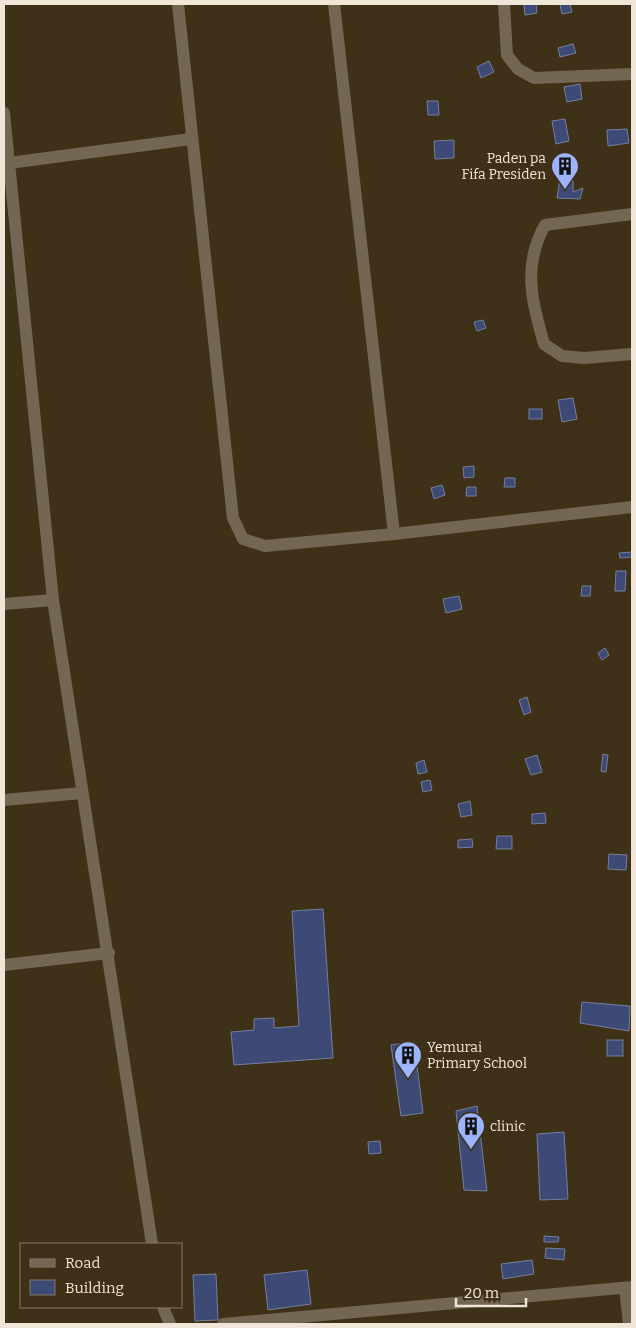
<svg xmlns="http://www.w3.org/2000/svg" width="636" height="1328" viewBox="0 0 636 1328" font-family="Bitter,serif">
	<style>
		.building { fill: #3d4a76; stroke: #757f9b }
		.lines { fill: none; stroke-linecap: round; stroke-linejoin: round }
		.minor { stroke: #736653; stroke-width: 12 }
		.labels { text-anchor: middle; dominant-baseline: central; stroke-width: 4.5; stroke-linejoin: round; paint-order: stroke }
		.poi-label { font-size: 14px; fill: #f0e6d7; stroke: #3f3018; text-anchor: start }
	</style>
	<rect width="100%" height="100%" fill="#3f3018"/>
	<g class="building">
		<polygon points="524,4 536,4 537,13 525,15"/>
		<polygon points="560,4 570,4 572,12 562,14"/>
		<polygon points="573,44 576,53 560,57 558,48"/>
		<polygon points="489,61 494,72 481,78 477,67"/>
		<polygon points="580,84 582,99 567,102 564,87"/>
		<polygon points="427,101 438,101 439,115 428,115"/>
		<polygon points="565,119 569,141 556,144 552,121"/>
		<polygon points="627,129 629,143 608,146 607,130"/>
		<polygon points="454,140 454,158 435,159 434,141"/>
		<polygon points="560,179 573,181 573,192 583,188 580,199 557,198"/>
		<polygon points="483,320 486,328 477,331 474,322"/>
		<polygon points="573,398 577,419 562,422 558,400"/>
		<rect x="529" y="409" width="13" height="10"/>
		<polygon points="474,466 474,477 464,478 463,467"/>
		<polygon points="505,478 515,478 515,487 504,487"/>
		<polygon points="442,485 445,495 434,499 431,488"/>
		<polygon points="467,487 476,487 476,496 466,496"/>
		<polygon points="632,552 632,557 620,558 619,553"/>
		<polygon points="616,571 626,571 625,591 615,591"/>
		<polygon points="582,586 591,586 590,596 581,596"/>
		<polygon points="459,596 462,609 446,613 443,599"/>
		<polygon points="605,648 609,655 602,660 598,653"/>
		<polygon points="527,697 531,712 524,715 519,700"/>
		<polygon points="603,754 608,755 606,772 601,771"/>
		<polygon points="537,755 542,772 531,775 525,759"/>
		<polygon points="424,760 427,772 418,774 416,763"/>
		<polygon points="430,780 432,790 423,792 421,782"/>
		<polygon points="470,801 472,815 461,817 458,804"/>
		<polygon points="545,813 546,823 532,824 532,814"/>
		<polygon points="497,836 512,836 512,849 496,849"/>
		<polygon points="472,839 473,847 458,848 458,840"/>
		<polygon points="609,854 627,855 626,870 608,869"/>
		<polygon points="323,909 333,1058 234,1065 231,1032 254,1030 254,1019 274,1018 274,1028 299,1026 292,911"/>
		<polygon points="582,1002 630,1006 629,1031 580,1023"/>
		<rect x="607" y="1040" width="16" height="16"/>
		<polygon points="414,1042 423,1113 401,1116 391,1045"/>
		<polygon points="477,1106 487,1191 464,1190 456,1111"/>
		<polygon points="564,1132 568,1199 540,1200 537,1134"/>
		<polygon points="380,1141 381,1153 369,1154 368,1142"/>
		<polygon points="544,1236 559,1237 558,1242 544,1242"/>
		<polygon points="546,1248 565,1249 564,1260 545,1258"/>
		<polygon points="532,1260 534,1274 503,1279 501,1264"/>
		<polygon points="307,1270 311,1304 268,1310 264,1275"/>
		<polygon points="216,1274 218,1320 195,1321 193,1275"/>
	</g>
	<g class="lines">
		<g class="minor">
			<polyline points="178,4 233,518 243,539 265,546 394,534 632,507"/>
			<polyline points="334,4 394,534"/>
			<polyline points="504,4 507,55 518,69 534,78 632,74"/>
			<polyline points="4,113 53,600 152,1244"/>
			<polyline points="9,163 191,139"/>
			<path d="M632,214L545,225C522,266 532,301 544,344L562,356L584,358L632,354"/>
			<polyline points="4,604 53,600"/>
			<polyline points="4,800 82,793"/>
			<polyline points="4,965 109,953"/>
			<polyline points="625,1288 629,1324"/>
			<polyline points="163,1307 170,1324"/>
			<polyline points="223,1324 632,1287"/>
		</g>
	</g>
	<defs>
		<g id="building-pin" transform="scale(1.4375)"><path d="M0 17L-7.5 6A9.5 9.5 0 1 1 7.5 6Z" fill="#9cb4fd" stroke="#3f3018"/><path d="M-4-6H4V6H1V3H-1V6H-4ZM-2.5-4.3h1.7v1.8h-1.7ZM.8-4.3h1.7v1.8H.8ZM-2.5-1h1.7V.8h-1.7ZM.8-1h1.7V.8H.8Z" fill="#111"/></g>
	</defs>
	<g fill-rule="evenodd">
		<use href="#building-pin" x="565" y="166"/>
		<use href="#building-pin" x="408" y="1055"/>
		<use href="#building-pin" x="471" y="1126"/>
	</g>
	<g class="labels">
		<g class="poi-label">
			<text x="546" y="158" text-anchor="end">Paden pa<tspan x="546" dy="16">Fifa Presiden</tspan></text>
			<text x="427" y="1047">Yemurai<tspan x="427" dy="16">Primary School</tspan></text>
			<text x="490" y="1126">clinic</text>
		</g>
	</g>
	<rect width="636" height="1328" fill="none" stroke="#f0e6d7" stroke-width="10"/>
	<rect x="20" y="1243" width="162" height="65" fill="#3f3018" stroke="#867964"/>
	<rect x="30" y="1259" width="25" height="8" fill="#736653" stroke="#867964"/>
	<text x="65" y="1268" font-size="15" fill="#f0e6d7">Road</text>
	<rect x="30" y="1280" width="25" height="15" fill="#3d4a76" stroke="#867964"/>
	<text x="65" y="1293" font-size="15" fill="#f0e6d7">Building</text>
	<path d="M456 1298v8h70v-8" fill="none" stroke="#f0e6d7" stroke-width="2.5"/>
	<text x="464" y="1298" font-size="15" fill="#f0e6d7" stroke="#3f3018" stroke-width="4" paint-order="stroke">20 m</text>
</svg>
